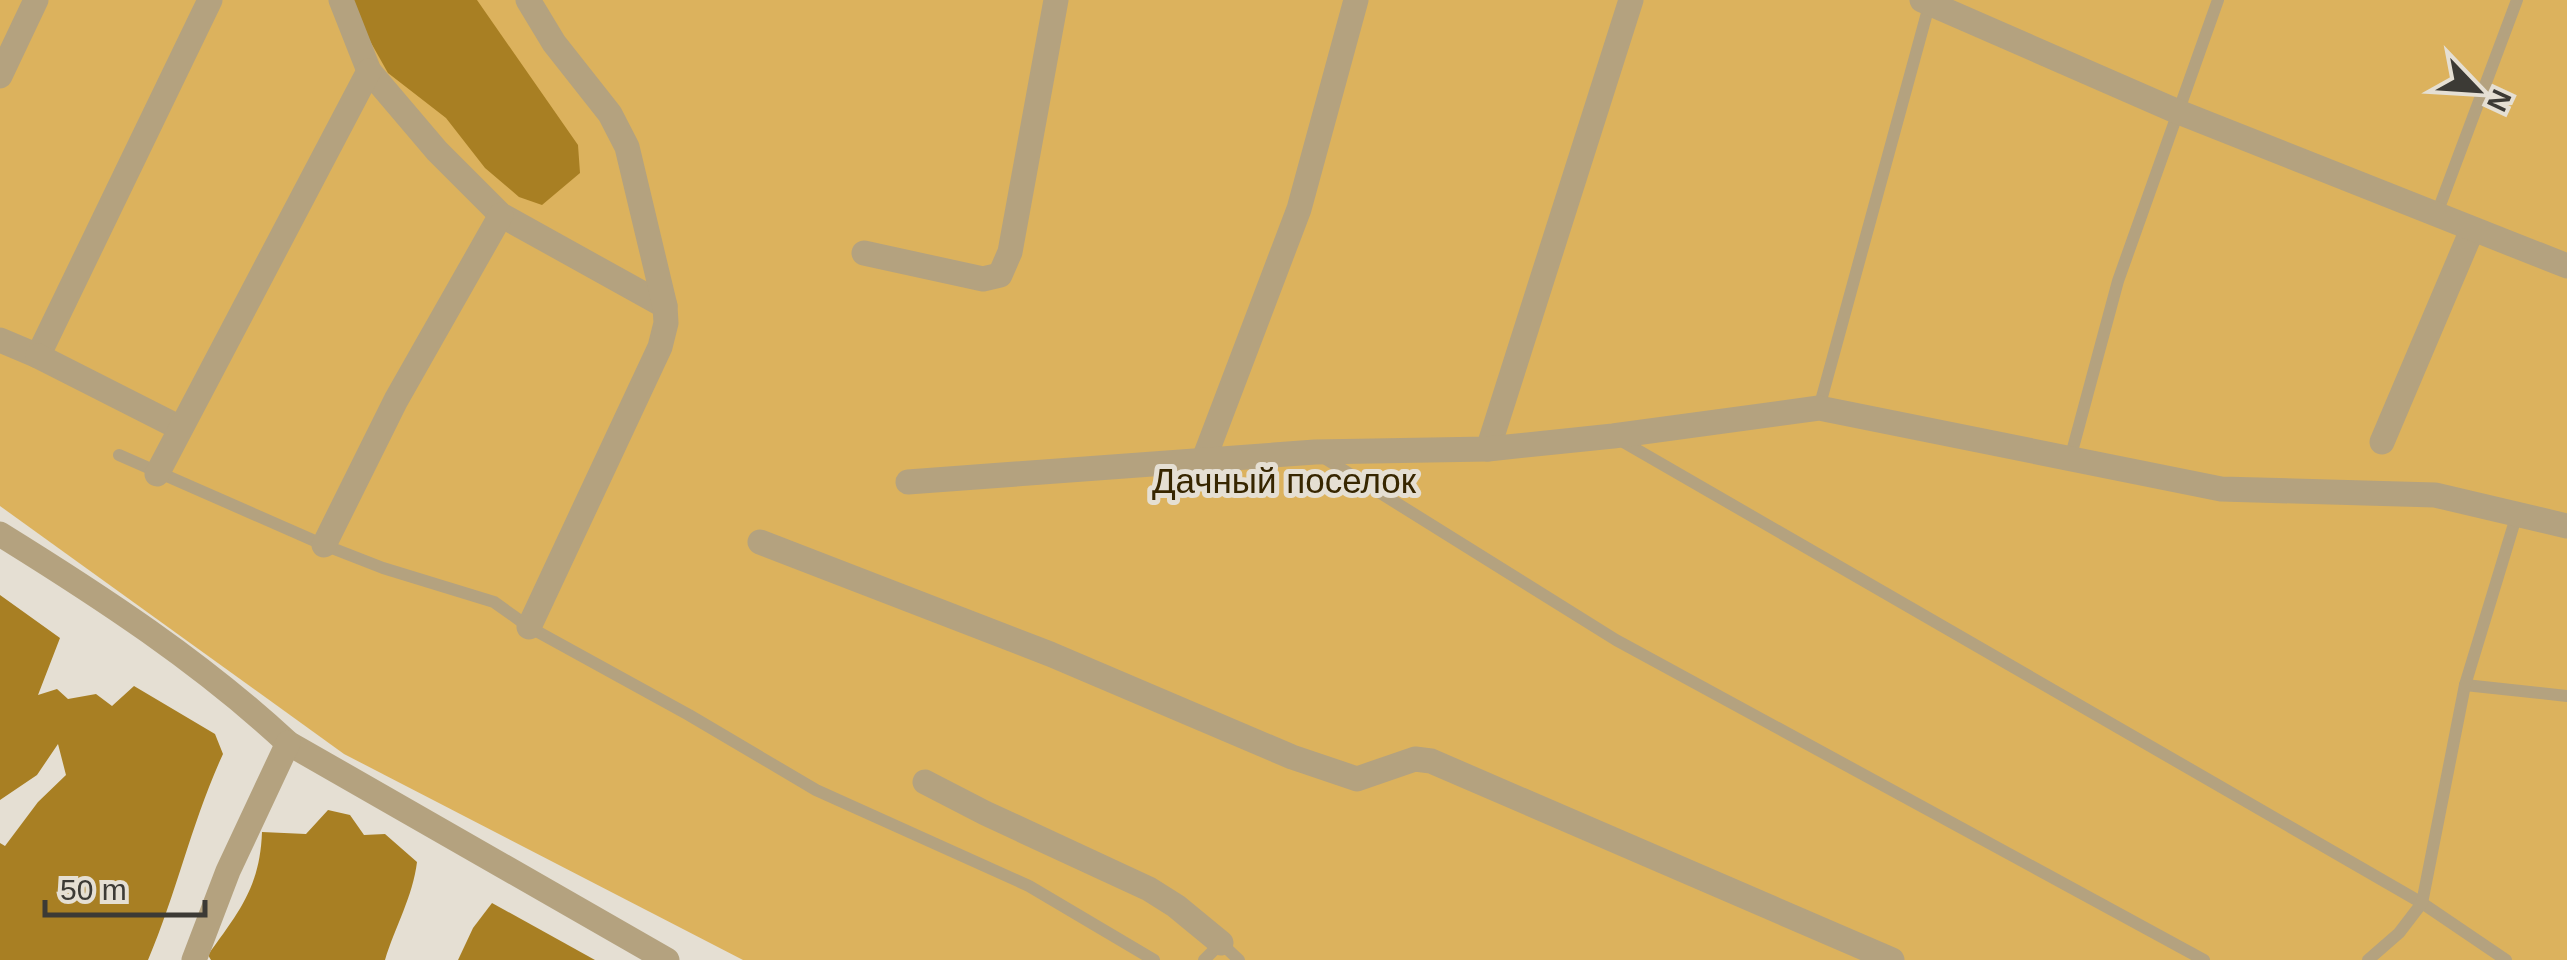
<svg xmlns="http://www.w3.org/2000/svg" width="2567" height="960" viewBox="0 0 2567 960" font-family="Arial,sans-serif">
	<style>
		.green { fill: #dcb25d }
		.water { fill: #a87f23 }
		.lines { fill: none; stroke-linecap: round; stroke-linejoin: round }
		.service { stroke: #b4a27f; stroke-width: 12 }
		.minor { stroke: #b4a27f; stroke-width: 25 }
		.tertiary { stroke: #b4a27f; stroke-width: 25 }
		.labels { text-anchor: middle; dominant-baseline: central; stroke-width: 10; stroke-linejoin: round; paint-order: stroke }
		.park-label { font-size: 35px; fill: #372600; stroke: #e5dfd3 }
	</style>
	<rect width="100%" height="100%" fill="#e5dfd3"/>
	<polygon class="green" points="0,0 2567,0 2567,960 743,960 344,754 0,506"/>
	<g class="water">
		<polygon points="351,0 477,0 578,145 580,173 542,205 519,197 485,168 446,118 388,73 352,9"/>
		<path d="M0,595L60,638L38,695L57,689L68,699L96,694L112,706L134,686L215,734L223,754C192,821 177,892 148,960H0V843L5,846L38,802L66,775L58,744L37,775L0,800Z"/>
		<path d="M328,810L350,815L364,835L385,834L417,862C413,896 395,927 385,960H211L208,955C239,912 260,887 262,832L306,834Z"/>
		<polygon points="492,903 595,960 458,960 473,928"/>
	</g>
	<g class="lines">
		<g class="service">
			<polyline points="2436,216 2517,0"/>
			<polyline points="1819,408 1930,2"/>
			<polyline points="1620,440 2422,903 2506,960"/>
			<polyline points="119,455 324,545 383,568 494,602 529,627 689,715 816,790 1029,886 1154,960"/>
			<polyline points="1321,456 1616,640 2204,960"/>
			<polyline points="2070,459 2118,281 2218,0"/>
			<polyline points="2465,685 2567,696"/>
			<polyline points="1204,960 1221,943 1239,960"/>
			<polyline points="2368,960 2399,933 2422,903 2465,685 2517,514"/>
		</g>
		<g class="minor">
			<polyline points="341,0 369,71 437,151 501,215 665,306"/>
			<polyline points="528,0 554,43 610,114 627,147 665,306 666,323 660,347 529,627"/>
			<polyline points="0,76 36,0"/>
			<polyline points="864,253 983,279 1000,275 1010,252 1056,0"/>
			<polyline points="0,340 38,356 210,0"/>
			<polyline points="38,356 180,428"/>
			<polyline points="2382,442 2472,230"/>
			<polyline points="1488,449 1631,0"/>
			<polyline points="1204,459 1299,209 1356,0"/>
			<polyline points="157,474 369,71"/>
			<polyline points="908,482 1315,452 1488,449 1613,436 1819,408 2221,489 2435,495 2567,526"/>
			<path d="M0,534C100,596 201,662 288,743L667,960"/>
			<polyline points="760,542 1050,654 1292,757 1357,779 1415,759 1431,761 1892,960"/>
			<polyline points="324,545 396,400 501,215"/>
			<polyline points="925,782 985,813 1149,889 1176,906 1221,943"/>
			<polyline points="194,960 228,871 288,743"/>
		</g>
		<polyline class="tertiary" points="1922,0 2176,111 2567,266"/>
	</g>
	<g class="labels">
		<g class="park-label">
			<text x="1284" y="480">Дачный поселок</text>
		</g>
	</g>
	<g transform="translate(2477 90) rotate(115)" stroke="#e5dfd3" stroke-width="8" paint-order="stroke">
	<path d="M0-8L18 38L0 25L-18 38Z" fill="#3c3a35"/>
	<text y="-15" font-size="28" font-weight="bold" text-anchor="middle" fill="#3c3a35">N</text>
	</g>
	<path d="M45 900v15h160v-15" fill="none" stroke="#3c3a35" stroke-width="5"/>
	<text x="60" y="900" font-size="30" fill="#3c3a35" stroke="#e5dfd3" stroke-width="8" paint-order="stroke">50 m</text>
</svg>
